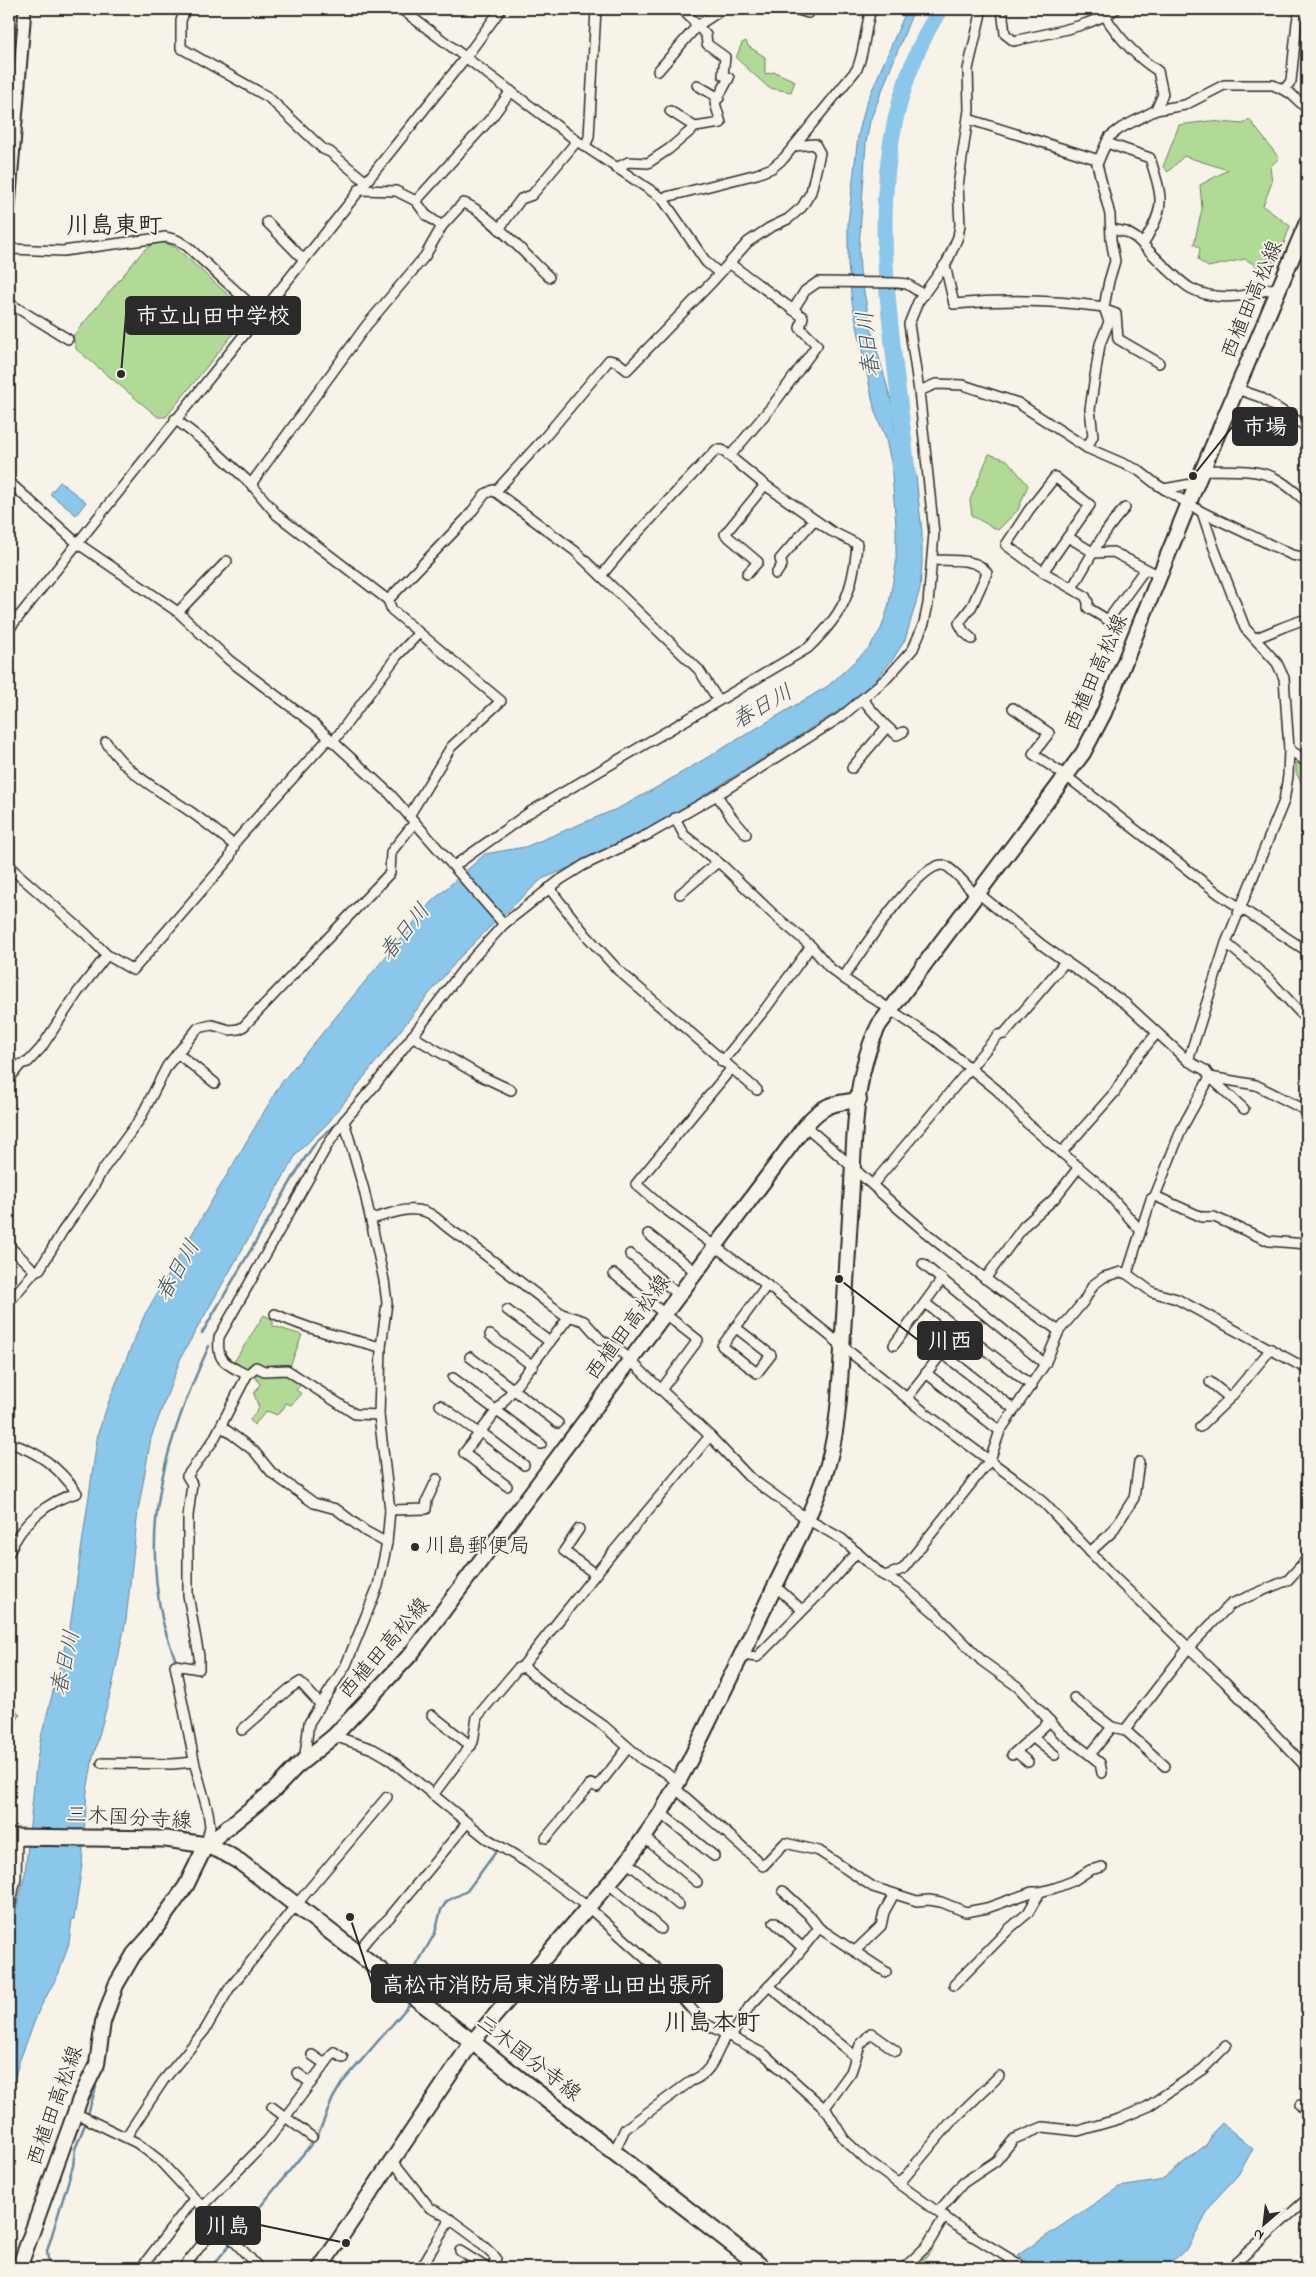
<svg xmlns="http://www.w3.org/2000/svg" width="1316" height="2277" viewBox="0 0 1316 2277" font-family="'Indie Flower','Klee One',sans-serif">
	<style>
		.green { fill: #b1da97; stroke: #6e8261 }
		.water { fill: #8bc6eb; stroke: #65889e }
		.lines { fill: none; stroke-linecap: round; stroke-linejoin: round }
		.stream { stroke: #65889e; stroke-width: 2.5 }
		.river { stroke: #8bc6eb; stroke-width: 16 }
		.minor-casing { stroke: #2b2b2b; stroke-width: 12 }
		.tertiary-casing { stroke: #2b2b2b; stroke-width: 15 }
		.secondary-casing { stroke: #2b2b2b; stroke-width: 18 }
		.primary-casing { stroke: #2b2b2b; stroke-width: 19 }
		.minor { stroke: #f7f3e8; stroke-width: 9 }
		.tertiary { stroke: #f7f3e8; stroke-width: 11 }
		.secondary { stroke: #f7f3e8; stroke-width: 14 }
		.primary { stroke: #f7f3e8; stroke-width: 15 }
		.poi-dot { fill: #2b2b2b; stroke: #f7f3e8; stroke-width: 2 }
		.labels { text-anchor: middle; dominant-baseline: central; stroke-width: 4; stroke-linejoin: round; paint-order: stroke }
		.street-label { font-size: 21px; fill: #2b2b2b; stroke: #f7f3e8 }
		.poi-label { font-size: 21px; fill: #2b2b2b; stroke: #f7f3e8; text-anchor: start }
		.water-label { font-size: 22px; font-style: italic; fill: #43525b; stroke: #f7f3e8 }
		.quarter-label { font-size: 24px; font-weight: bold; fill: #2b2b2b; stroke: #f7f3e8 }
		.leader { fill: none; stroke: #2b2b2b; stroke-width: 2 }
		.callout-dot { fill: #2b2b2b; stroke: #f7f3e8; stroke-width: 2 }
		.callout { fill: #2b2b2b; stroke: #2b2b2b; stroke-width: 2 }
		.callout-label { font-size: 22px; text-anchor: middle; font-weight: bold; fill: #fff }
	</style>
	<rect width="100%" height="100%" fill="#f7f3e8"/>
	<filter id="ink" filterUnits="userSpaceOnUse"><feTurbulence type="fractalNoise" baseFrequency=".02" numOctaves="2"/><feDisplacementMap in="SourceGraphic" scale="10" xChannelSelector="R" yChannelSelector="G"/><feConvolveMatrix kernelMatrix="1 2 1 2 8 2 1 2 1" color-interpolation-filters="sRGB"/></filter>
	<g filter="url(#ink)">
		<g class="green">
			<polygon points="746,41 748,46 765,57 765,74 775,72 795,81 791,92 769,88 736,58 742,43"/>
			<polygon points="1249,119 1279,158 1270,167 1272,182 1263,206 1290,226 1278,260 1265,271 1245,259 1208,267 1198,260 1200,248 1194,244 1202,209 1200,185 1228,170 1184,156 1168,172 1163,167 1179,125 1209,121 1243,124"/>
			<polygon points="162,242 175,247 245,310 246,318 166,417 158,417 76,349 73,336 143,251 154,243"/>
			<polygon points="989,454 1007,460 1028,485 1018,510 998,530 972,516 970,500"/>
			<polygon points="1296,763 1307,767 1307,793 1296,773"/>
			<polygon points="264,1315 273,1320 273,1326 302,1335 287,1374 302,1383 296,1390 302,1394 291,1405 286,1403 283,1409 277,1415 267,1411 254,1425 250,1420 259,1408 254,1394 260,1384 256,1378 232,1365"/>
			<polygon points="9,1701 20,1715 9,1734"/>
			<polygon points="940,2227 931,2251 918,2268 891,2268 918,2253"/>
		</g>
		<g class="water">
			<polygon points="907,9 914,9 870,121 866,143 859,249 860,271 871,329 893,407 895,431 901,451 911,460 916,476 922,532 922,563 920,589 905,640 893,659 875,681 856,699 832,715 652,828 589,860 542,879 491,926 461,956 429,994 328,1123 297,1153 182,1355 151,1438 138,1511 126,1620 112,1687 93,1758 87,1791 82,1865 74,1919 72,1919 69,1943 59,1973 39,2010 19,2062 9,2099 9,1937 25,1874 36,1766 41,1737 70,1627 98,1433 110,1398 145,1314 281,1083 431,902 485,854 525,847 619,808 654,789 828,686 869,648 881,629 888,608 896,565 896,526 891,462 885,436 875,412 852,302 848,265 848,223 858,136 866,104"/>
			<polygon points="60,482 86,502 76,515 50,494"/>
			<polygon points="1222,2123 1253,2149 1238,2175 1213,2202 1189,2247 1164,2268 1037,2268 1018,2255 1119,2187 1158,2181 1165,2177 1207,2144 1214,2131"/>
		</g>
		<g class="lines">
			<g class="stream">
				<polyline points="347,1111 360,1095"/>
				<polyline points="202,1333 303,1161 316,1142 339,1121"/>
				<path d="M176,1661C171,1647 165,1633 162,1618C141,1518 168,1436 209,1346"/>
				<polyline points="427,1990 429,1985 416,1975 415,1968 435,1933 441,1910 447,1901 467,1891 498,1849"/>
				<polyline points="88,2114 96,2087"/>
				<polyline points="238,2234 317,2137 333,2098 342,2083 409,2005"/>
				<polyline points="54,2268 48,2260 47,2251 73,2166 75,2149 86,2122"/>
				<polyline points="211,2268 231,2243"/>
			</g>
			<path class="river" d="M908,477C893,319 850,154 940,9"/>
			<g class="minor-casing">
				<g id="minor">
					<polyline points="185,9 181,21 181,48 268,97 323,149 330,152 365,181"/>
					<polyline points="401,9 577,141 662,198 706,262 719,273"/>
					<polyline points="795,9 808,13"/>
					<path d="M1002,9L1005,34L1014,41C1047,33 1088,28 1116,9"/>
					<path d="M1105,16C1119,38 1136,57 1158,71L1163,94L1156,110"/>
					<polyline points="658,71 697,26 723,9"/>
					<polyline points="697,85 719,98"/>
					<polyline points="1284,90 1291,81 1297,22 1300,9"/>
					<polyline points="670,111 695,127"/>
					<polyline points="968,119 1099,160"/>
					<path d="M1107,143L1150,158C1163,200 1166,206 1143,244"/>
					<polyline points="585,146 589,137 596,9"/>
					<polyline points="616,168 628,162 648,163 669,149 695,127 721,123 715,103 729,78 723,75 725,57 707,44 706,35 682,9"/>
					<polyline points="358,190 396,191 416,201 426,215 442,226"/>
					<path d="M662,198L757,174L772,168L784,158L857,69C865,50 865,29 871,9"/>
					<polyline points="416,201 492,117 511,91"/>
					<polyline points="267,222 303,259"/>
					<polyline points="499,229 521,199 532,195 577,141"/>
					<path d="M1111,229L1126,232L1136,238C1151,252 1174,278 1190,288C1219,304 1252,295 1281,286"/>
					<polyline points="9,249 63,251 166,237 177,240 188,247 260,313"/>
					<polyline points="729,263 803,317 800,328 817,345 773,405 730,456"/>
					<path d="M945,265L954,304C1004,299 1054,300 1104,307"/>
					<polyline points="9,303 68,339"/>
					<polyline points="793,310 805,291 818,282 898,283 907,284 924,295"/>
					<polyline points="1105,310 1116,314 1118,339 1159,363"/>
					<polyline points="1237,389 1260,397 1307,427"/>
					<polyline points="919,391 936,384 963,385 1018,403 1087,448 1138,470 1156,484 1202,512 1292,555 1307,558"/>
					<polyline points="175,419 211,447 251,484 277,515 388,600 467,518 485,494 493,490 575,551 699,670 718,700"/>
					<polyline points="1087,448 1093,436 1090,409 1100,344 1109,322 1104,307 1109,281 1115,261 1111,240 1110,215 1097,164 1109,137 1121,128 1156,110 1185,105 1224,85 1273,85 1290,93 1307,109"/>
					<path d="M1203,470C1224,471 1252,468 1273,477C1286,483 1296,493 1307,502"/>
					<polyline points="9,482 77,543 178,612 229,660 315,725 390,794 504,924"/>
					<path d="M251,484L366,326L425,256L442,226L463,203C481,206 533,262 549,277"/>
					<polyline points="1164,489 1197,483"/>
					<polyline points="495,492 545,437 609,360 617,362 627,370 713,281 748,242 769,228 788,219 802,207 811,192 820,153 815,144 794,146"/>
					<polyline points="1202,512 1214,548 1245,628 1277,663 1284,678 1289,749 1288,776 1284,801 1226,943 1268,978 1307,1020"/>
					<polyline points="1068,537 1094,553 1113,552 1160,576"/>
					<path d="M933,560C949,561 978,557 987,573L972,606L959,623L964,632L972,639"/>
					<polyline points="1043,572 1090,505 1055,477 1029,510 1006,545 1043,572 1085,596 1088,602 1088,608 1108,620 1145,569"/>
					<polyline points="747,574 758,562 725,534 765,485"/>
					<polyline points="776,574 782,565 780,559 814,520"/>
					<path d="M1072,588C1089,561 1102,532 1125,508"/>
					<polyline points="388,600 392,610 501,701 451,747 409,816"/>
					<polyline points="178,612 227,561"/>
					<polyline points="9,629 466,57 501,9"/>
					<path d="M1256,638C1273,632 1290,623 1307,619"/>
					<path d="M863,700C874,712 884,726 897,735L903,732"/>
					<polyline points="1013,708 1049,733 1033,754 1066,776 1219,894 1307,951"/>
					<path d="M106,742C128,775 156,788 188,810C204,821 219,833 234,845"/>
					<polyline points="333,742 397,656 419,633"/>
					<polyline points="1289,749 1307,762"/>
					<polyline points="852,768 886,728"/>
					<polyline points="717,795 730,815 746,834"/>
					<polyline points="675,818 684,835 724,867 773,914 811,946 830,968 843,978"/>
					<polyline points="9,862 13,870 85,933 107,955 133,970 229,859 236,841 329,738"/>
					<path d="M454,866L530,812L808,648C843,614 853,593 857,544L831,531L765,485L722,450H716L630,541L601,576"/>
					<polyline points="549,888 586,935 618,970 757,1090"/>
					<polyline points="978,893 1042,945 1126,1004 1188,1061 1205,1070 1210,1077 1256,1085 1307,1111"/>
					<polyline points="680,894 718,862"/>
					<path d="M976,896C970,889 951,866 943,865C917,863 858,957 843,978L934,1039L997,1090L1027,1123L1102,1187L1140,1230"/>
					<polyline points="412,1036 479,1075 511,1090"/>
					<polyline points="177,1053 215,1083"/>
					<polyline points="1188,1061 1226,943"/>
					<polyline points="722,1062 766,1008 811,946"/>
					<polyline points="731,1069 636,1184 661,1206 767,1285 924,1412 1024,1486 1045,1504 1114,1577 1225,1682 1307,1768"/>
					<polyline points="9,1079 21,1064 28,1062 41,1048 78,992 107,955"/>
					<path d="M805,1126C850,1163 891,1204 936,1241C976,1273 1017,1302 1059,1331"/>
					<polyline points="1061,1153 1115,1092 1133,1062 1157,1033"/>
					<polyline points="873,1184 998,1035 1004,1034 1066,961"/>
					<polyline points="1155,1196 1202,1217 1214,1217 1269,1241 1307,1244"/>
					<path d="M371,1219C391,1214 416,1202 435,1217C445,1225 450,1231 463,1238L562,1314L584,1321L601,1340L617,1348L710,1436L748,1476L807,1519L842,1539L881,1574L902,1585L936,1614L982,1661L1018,1687L1061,1733L1090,1755L1100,1763L1102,1773"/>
					<polyline points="648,1234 696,1272"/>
					<polyline points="9,1246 35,1271"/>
					<polyline points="630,1254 679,1295"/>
					<polyline points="923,1264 1045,1364"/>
					<polyline points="614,1274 698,1340 661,1390"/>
					<polyline points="1127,1274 1151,1199 1155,1196 1182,1128 1210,1077 1244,1109"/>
					<polyline points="985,1279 1024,1226 1054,1199 1079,1167"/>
					<polyline points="9,1302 35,1271 40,1269 62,1232 91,1191 102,1171 140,1119 167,1066 198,1028 212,1025 230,1030 239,1029 244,1026 390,873 391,852 415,822"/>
					<polyline points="925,1303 1032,1386"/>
					<polyline points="507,1310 550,1342"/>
					<path d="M275,1314C309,1330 345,1338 381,1347"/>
					<polyline points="735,1327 771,1355 757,1373 722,1346 767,1285"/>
					<polyline points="490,1335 533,1366"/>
					<polyline points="894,1345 942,1279"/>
					<polyline points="942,1353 1014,1409"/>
					<polyline points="470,1357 558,1423"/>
					<polyline points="926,1373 1000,1431"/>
					<polyline points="247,1375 256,1367 264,1371 287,1370 355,1414 379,1415"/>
					<polyline points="453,1378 541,1444"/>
					<polyline points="1210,1382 1230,1398"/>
					<polyline points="907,1398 959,1331"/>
					<polyline points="440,1405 479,1433"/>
					<polyline points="221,1426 254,1451 272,1473 303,1495 314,1503 336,1509 365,1531 387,1543"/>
					<polyline points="1200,1427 1230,1398 1271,1349"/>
					<polyline points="481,1432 524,1465"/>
					<path d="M9,1443C37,1451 60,1468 77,1493C48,1500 20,1525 9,1553"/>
					<polyline points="507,1486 464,1453 569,1317"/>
					<polyline points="390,1510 426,1509 427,1500 437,1479"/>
					<polyline points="579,1529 564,1551 595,1574"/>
					<polyline points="1090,1552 1112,1532 1134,1498 1139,1462"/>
					<polyline points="885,1576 903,1569 990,1460 1000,1431 1045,1364 1059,1331 1084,1301 1093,1285 1104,1277 1121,1272 1127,1274 1152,1292 1177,1299 1307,1369"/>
					<polyline points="775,1586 802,1610"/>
					<polyline points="741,1655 757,1657 828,1585 857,1552"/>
					<polyline points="521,1668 614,1551 710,1436"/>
					<polyline points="1074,1698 1112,1727 1125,1730 1165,1766"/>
					<polyline points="432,1715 471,1746"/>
					<polyline points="242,1730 289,1689 300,1682 320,1704"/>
					<polyline points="1125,1730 1189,1647 1231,1604 1288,1580 1307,1559"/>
					<polyline points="334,1736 373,1749 387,1757 486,1838 528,1863 588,1907 653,1965 704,2023 764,2054 827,2111 844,2139 866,2160 961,2229 1025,2268"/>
					<polyline points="1032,1737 1055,1755"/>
					<polyline points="1016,1752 1028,1762"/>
					<polyline points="1012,1755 1050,1721"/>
					<polyline points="1090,1755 1112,1727"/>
					<polyline points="304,1762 309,1723 346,1665 378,1586 387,1543 390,1510 379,1415 381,1347 387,1303 384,1280 364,1190 344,1121 376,1084 465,967 504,924 560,880 584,865 649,834 717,795 841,717 887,678 913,649 924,623 928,604 934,533 919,391 909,324 918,302 947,262 958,237 960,225 958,186 969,110 968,69 982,9"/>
					<polyline points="102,1763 172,1764 194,1762"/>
					<path d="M675,1788C704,1814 735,1839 763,1866L785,1843L819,1851L873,1887L917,1901L929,1900L941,1902L966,1912L987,1908L1032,1892H1040L1055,1888L1073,1881L1090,1870L1102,1867"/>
					<polyline points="433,1795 473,1742 477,1717 518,1668 524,1667 552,1690 604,1726 643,1760 665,1772 678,1783"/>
					<polyline points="661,1813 714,1856"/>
					<polyline points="546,1838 591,1784 597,1787 628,1748"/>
					<polyline points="645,1838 697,1882"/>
					<path d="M206,1845L210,1826L208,1812L195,1765L175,1665L199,1669V1656L188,1595V1516L192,1484L187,1476L213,1441L247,1375C227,1364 216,1363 219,1337L327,1146L344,1121"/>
					<polyline points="627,1862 679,1905"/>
					<polyline points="609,1884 661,1929"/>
					<polyline points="783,1891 809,1915 819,1928 886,1972"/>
					<polyline points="9,1912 16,1878 17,1837"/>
					<polyline points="774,1922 803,1948"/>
					<polyline points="855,1951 881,1926 884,1912 894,1894"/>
					<polyline points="357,1952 371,1935 389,1918 467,1823"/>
					<polyline points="954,1985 1010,1928 1028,1913 1040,1892"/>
					<polyline points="769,1986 856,2057"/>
					<polyline points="731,2037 749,2007 790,1964 819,1928"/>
					<polyline points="312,2055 325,2064"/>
					<polyline points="297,2073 311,2083"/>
					<polyline points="1300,2105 1307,2112"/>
					<polyline points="272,2107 312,2137"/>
					<polyline points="824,2109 851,2072 860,2045 871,2033 896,2051"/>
					<polyline points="75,2113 137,2143 159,2160 259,2268"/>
					<polyline points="126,2137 163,2081 205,2030 229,1989 296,1905 387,1797"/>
					<path d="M614,2152L625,2129L691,2081C713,2073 716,2053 726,2035"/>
					<polyline points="392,2160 430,2208 444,2215 474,2237 496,2258 492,2268"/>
					<polyline points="900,2183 950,2123 999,2076"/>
					<polyline points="202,2207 268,2140 334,2052 343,2058"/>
					<polyline points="939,2211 963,2183 996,2161 1014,2139 1043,2127 1078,2131 1119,2119 1147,2107 1203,2069 1226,2046"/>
					<polyline points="460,2251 487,2268"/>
					<polyline points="141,2268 194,2199"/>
					<polyline points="183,2268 218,2224"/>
					<polyline points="421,2268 450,2219"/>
					<polyline points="904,2268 927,2246 945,2216"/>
					<polyline points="1230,2268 1307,2199"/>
				</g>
			</g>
			<g class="tertiary-casing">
				<polyline id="tertiary" points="9,207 25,9"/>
			</g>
			<g class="secondary-casing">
				<g id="secondary">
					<path d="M19,2268L80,2099L97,2064L103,2022L116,1985L134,1954L151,1935L186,1886L206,1845L275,1789L296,1767L334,1736L411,1654L805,1126C822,1105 832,1103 859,1100"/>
					<path d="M320,2268L472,2042L627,1862L661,1813L690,1760L803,1529C812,1507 822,1487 828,1464C834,1443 837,1421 839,1399C843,1333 847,1267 851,1201C855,1143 852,1078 879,1025L1083,753L1104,713L1197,483L1307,222"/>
				</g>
			</g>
			<g class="primary-casing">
				<polyline id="primary" points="9,1837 166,1839 206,1845 225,1853 240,1862 296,1905 763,2268"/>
			</g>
			<use href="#minor" class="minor"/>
			<use href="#tertiary" class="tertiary"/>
			<use href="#secondary" class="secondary"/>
			<use href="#primary" class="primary"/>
		</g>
	</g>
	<circle class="poi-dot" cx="415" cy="1547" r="5"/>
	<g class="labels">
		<g class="street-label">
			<text transform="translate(1253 300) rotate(-67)">西植田高松線</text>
			<text transform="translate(1097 673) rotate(-66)">西植田高松線</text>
			<text transform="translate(629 1328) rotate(-53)">西植田高松線</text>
			<text transform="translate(385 1649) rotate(-49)">西植田高松線</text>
			<text transform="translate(129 1819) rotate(3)">三木国分寺線</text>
			<text transform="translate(528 2059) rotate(38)">三木国分寺線</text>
			<text transform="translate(56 2106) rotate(-70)">西植田高松線</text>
		</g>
		<g class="poi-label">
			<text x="425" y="1547">川島郵便局</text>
		</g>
		<g class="water-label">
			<text transform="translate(870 344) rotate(-96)">春日川</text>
			<text transform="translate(763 708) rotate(-30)">春日川</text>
			<text transform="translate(406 933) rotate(-51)">春日川</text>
			<text transform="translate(179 1271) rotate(-60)">春日川</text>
			<text transform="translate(67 1663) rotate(-78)">春日川</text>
		</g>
		<g class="quarter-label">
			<text x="114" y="227">川島東町</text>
			<text x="712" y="2024">川島本町</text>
		</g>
	</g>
	<path class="leader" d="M121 374L126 315M1193 476L1233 426M839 1279L918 1340M350 1917L372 1984M346 2243L260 2225"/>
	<g class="callout-dot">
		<circle cx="121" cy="374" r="5"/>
		<circle cx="1193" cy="476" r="5"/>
		<circle cx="839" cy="1279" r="5"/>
		<circle cx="350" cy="1917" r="5"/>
		<circle cx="346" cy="2243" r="5"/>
	</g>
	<g class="callout">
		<rect x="126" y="297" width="174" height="37" rx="5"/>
		<rect x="1233" y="408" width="64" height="37" rx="5"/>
		<rect x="918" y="1322" width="64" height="37" rx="5"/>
		<rect x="372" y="1965" width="350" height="37" rx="5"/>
		<rect x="196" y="2207" width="64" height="37" rx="5"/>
	</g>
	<g class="callout-label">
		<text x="213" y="323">市立山田中学校</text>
		<text x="1265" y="434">市場</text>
		<text x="950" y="1348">川西</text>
		<text x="547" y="1992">高松市消防局東消防署山田出張所</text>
		<text x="228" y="2233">川島</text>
	</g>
	<rect width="1316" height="2277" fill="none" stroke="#f7f3e8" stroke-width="30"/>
	<rect x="15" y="15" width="1286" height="2247" fill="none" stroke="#2b2b2b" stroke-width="2" filter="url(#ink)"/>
	<g transform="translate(1264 2224) rotate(208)" stroke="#f7f3e8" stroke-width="4" paint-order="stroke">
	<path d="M0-4L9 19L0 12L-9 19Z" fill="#2b2b2b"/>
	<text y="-8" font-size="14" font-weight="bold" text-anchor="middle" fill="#2b2b2b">N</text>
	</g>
</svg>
